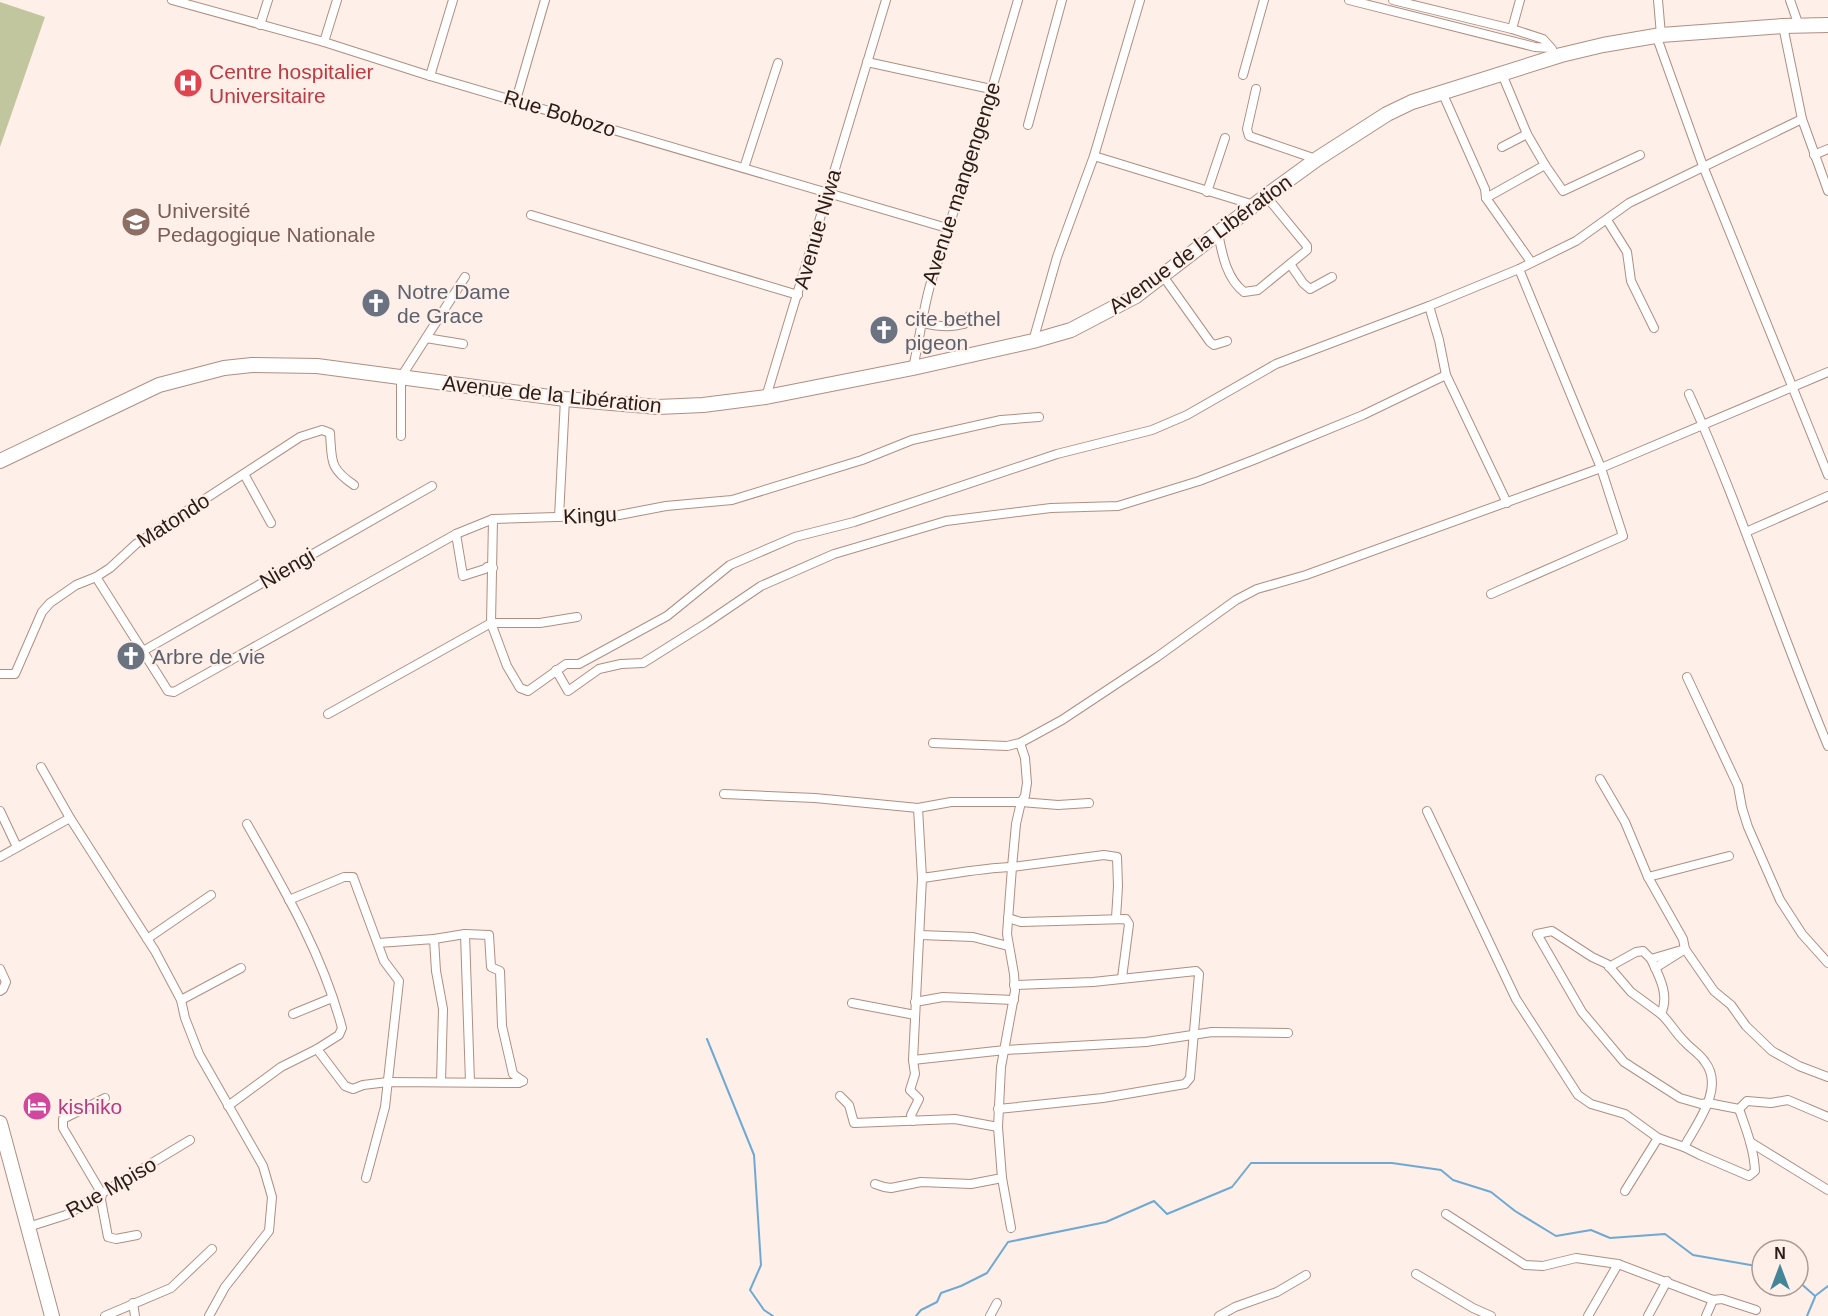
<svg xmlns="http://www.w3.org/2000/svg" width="1828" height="1316" viewBox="0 0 1828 1316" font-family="Helvetica,sans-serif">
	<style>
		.green { fill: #c2c69e }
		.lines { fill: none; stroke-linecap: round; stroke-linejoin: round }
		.stream { stroke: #6fa9d3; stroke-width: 2 }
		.street-casing { stroke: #af8f82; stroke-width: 10 }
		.highway-casing { stroke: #af8f82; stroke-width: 16 }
		.street { stroke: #fff; stroke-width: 8 }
		.highway { stroke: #fff; stroke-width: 14 }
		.labels { text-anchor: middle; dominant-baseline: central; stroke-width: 4.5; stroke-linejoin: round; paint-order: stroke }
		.health-label { font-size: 21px; fill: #be3a42; stroke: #feefe9; text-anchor: start }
		.street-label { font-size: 21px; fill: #291d18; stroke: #feefe9 }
		.education-label { font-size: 21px; fill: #785e54; stroke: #feefe9; text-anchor: start }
		.worship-label { font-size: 21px; fill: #5b616d; stroke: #feefe9; text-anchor: start }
		.hotel-label { font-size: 21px; fill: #b23c85; stroke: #feefe9; text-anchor: start }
	</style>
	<rect width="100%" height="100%" fill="#feefe9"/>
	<polygon class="green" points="0,2 45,17 0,147"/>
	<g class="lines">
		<g class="stream">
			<polyline points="707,1039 754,1155 761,1265 750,1290 764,1310 773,1316"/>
			<polyline points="1798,1281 1815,1296 1828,1286"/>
			<polyline points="916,1316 921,1310 937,1302 941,1293 961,1286 987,1273 1008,1242 1106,1222 1154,1201 1167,1214 1232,1187 1251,1163 1392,1163 1441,1170 1453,1180 1491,1192 1515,1211 1556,1236 1591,1230 1610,1238 1665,1234 1693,1255 1762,1267"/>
			<polyline points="1807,1316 1815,1297"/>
		</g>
		<g class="street-casing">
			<g id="street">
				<polyline points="172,0 324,42 430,76 947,228"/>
				<polyline points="1349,0 1535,47 1550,48"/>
				<polyline points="1393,0 1512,29 1543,39 1552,49"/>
				<polyline points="1658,0 1661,35"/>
				<polyline points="1790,0 1799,26"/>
				<polyline points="260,25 268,0"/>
				<polyline points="1783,26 1802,119 1828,191"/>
				<polyline points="1512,29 1520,0"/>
				<polyline points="1656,35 1703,166 1828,475"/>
				<polyline points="324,42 337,0"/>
				<polyline points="867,62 991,89"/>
				<polyline points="1502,74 1527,134 1545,165 1563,191 1640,155"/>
				<polyline points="1243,75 1264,0"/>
				<polyline points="430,76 453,0"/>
				<polyline points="1256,89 1247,129 1249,136 1316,159"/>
				<polyline points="1442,92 1485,189 1486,198 1531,262"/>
				<polyline points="516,100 545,0"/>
				<polyline points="1028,125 1062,0"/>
				<polyline points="1502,147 1527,134"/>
				<polyline points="1814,155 1828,149"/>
				<polyline points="1094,156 1254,205"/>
				<polyline points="744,168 778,63"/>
				<polyline points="1207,192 1225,138"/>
				<polyline points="1486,198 1545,165"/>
				<polyline points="531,215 798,295"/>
				<polyline points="1607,220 1627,252 1631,281 1654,328"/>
				<path d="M1218,233C1222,253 1226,278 1244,292L1258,290L1307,250V246L1266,196"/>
				<polyline points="1290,264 1303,283 1310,289 1332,277"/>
				<polyline points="1163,276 1210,342 1214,345 1227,341"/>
				<polyline points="1429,306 1439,340 1446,375 1507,503"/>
				<path d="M923,323C937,326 949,328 964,324L969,316"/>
				<polyline points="426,338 463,344"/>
				<polyline points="1033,341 1057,257 1094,156 1140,0"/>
				<path d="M913,368C921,333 924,298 937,264L983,119L1018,0"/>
				<path d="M1689,394C1741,509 1779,629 1828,746"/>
				<polyline points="766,397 886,0"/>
				<polyline points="401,436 401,377 465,277"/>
				<polyline points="244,474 271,523"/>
				<polyline points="559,517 565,399"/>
				<polyline points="493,519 491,623 507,666 520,688 528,691 566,664 579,664 667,616 730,565 795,537 854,522 1057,454 1152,430 1187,415 1276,364 1429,306 1519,269 1576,241 1629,203 1802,119"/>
				<polyline points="1746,532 1828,496"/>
				<polyline points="456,534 463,576 485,569 487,567 493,568"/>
				<polyline points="96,577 168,691 174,692 456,534 493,519 619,515 666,506 732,500 862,460 912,440 1001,420 1039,417"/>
				<polyline points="1491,594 1623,536 1601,468 1519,269"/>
				<polyline points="143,651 432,486"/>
				<polyline points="556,670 568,691 599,669 621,664 643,663 705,624 761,586 834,554 946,521 1051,508 1118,506 1199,481 1256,459 1363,415 1446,375"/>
				<path d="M0,674H15L42,612L50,603L76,585L96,577L110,568L136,544L300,437L322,430L330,433C332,461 329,468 354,485"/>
				<polyline points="1687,677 1738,786 1742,808 1748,827 1780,900 1802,934 1828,963"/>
				<polyline points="328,714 491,623 540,623 577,617"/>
				<polyline points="933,743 1007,746 1020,743 1062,720 1157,657 1236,600 1257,589 1306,575 1601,468 1828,372"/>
				<polyline points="1020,743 1025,758 1027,783 1025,796 1021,802 1016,824 1012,867 1104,855 1117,857 1118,886 1116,918"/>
				<polyline points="41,767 70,818 155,951 181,1000 185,1018 199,1054 263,1166 272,1197 269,1231 225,1287 209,1316"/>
				<polyline points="1600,779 1625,822 1648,877 1683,939 1685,949 1714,991 1731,1005 1746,1026 1772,1051 1799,1066 1828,1077"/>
				<polyline points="724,794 815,798 918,808 951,802 1021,802 1058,805 1089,803"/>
				<polyline points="918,808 922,878"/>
				<polyline points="0,811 17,847"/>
				<path d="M1427,811L1516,999L1578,1095L1591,1104L1625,1114L1658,1138L1684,1147L1700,1155L1749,1176L1755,1171C1754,1149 1746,1129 1739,1109"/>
				<polyline points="0,857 70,818"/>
				<polyline points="1648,877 1729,856"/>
				<polyline points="289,900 344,877 353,877 384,961 399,981 385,1107 366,1178"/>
				<polyline points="1008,918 1021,922 1126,919 1129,924 1122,978"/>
				<polyline points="465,934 489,935 491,967 500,971 502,1026 513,1074 523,1081"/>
				<polyline points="920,935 973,937 1008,946"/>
				<polyline points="147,939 211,895"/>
				<polyline points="434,939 465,934 470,1082"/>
				<polyline points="378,943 434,939 436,971 443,1009 441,1082"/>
				<path d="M1651,959C1659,976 1670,995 1661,1014C1670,1022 1676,1034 1685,1042C1691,1049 1700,1054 1705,1062C1725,1088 1697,1123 1684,1147"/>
				<polyline points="1609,967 1636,952 1643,951 1651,959 1685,949"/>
				<polyline points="1655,968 1682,951"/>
				<polyline points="0,969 6,982 3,989 0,991"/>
				<polyline points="181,1000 241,968"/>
				<polyline points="915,1002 943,997 1014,1000"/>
				<polyline points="852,1003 915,1015"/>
				<polyline points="293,1014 332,998"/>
				<polyline points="1661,1014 1631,992 1607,964 1592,957 1552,931 1537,934 1582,1012 1624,1062 1680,1098 1701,1104 1708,1103 1739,1109 1747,1101 1771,1103 1788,1100 1828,1117"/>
				<polyline points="317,1049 345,1086 353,1089 363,1085 388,1082 519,1083 523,1081"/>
				<polyline points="913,1060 1005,1050 1146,1042 1212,1032 1288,1033"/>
				<polyline points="840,1096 849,1105 854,1123 955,1119 998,1127"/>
				<polyline points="105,1098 63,1119 63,1128 102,1194 101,1200 108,1237 116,1239 137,1235"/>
				<path d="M228,1106L281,1067L317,1049L339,1035L342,1028C323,955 284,889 247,824"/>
				<polyline points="998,1109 1103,1098 1185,1084 1190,1078 1199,974 1196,971 1093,982 1014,985"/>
				<path d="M913,1121L911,1115L919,1099L910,1090L915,1074L913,1060L922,878C952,874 981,868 1012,867L1007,934L1014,974L1015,991L1001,1067L998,1127L1002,1178L1011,1228"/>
				<polyline points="1750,1142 1828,1190"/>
				<polyline points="875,1184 884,1187 891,1188 921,1182 971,1184 1002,1178"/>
				<polyline points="1625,1191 1658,1138"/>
				<polyline points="1446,1214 1525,1265 1543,1266 1576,1258 1618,1264 1713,1300 1722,1299 1756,1310"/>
				<polyline points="28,1227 66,1215 190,1140"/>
				<polyline points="1416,1274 1473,1308 1491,1316"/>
				<polyline points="133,1303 135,1316"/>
				<polyline points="105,1316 171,1288 212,1249"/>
				<polyline points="990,1316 997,1303"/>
				<polyline points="1219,1316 1235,1307 1277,1292 1306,1275"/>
				<polyline points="1588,1316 1618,1264"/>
				<polyline points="1648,1316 1667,1281"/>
				<polyline points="1706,1316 1713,1300"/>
			</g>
		</g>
		<g class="highway-casing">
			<g id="highway">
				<polyline points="0,461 159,385 224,368 252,365 317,366 565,399 658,407 703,405 766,397 913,368 1033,341 1071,330 1136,296 1266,196 1317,159 1387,114 1412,102 1561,55 1603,45 1661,35 1783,26 1828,25"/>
				<polyline points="0,1123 52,1316"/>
			</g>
		</g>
		<use href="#street" class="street"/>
		<use href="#highway" class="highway"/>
	</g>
	<defs>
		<g id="hospital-disc" transform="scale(1.5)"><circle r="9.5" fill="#e0444e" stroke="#feefe9"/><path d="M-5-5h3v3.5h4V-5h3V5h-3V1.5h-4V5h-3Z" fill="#fff"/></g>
		<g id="university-disc" transform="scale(1.5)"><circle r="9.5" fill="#8d6e63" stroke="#feefe9"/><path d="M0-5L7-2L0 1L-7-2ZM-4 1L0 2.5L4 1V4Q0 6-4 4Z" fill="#fff"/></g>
		<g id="church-disc" transform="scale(1.5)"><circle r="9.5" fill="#6b7280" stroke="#feefe9"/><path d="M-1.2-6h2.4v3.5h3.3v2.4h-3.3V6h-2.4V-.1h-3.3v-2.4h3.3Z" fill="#fff"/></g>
		<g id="hotel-disc" transform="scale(1.5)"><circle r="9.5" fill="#d1479c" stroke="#feefe9"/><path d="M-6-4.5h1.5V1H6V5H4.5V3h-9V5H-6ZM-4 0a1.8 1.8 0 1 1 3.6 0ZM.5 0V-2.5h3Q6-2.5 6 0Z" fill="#fff"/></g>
	</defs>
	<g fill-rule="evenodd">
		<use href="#hospital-disc" x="188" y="83"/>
		<use href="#university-disc" x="136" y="222"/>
		<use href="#church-disc" x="376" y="303"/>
		<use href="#church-disc" x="884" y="330"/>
		<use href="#church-disc" x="131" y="656"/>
		<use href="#hotel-disc" x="37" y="1106"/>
	</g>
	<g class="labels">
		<g class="health-label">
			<text x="209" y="71">Centre hospitalier<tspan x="209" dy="24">Universitaire</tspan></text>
		</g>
		<g class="street-label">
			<text transform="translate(560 113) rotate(17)">Rue Bobozo</text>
			<text transform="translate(961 183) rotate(-72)">Avenue mangengenge</text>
			<text transform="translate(817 229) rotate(-74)">Avenue Niwa</text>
			<text transform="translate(1200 244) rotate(-36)">Avenue de la Libération</text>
			<text transform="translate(552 394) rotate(6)">Avenue de la Libération</text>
			<text transform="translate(590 515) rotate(-3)">Kingu</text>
			<text transform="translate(173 520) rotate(-33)">Matondo</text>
			<text transform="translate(287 568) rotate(-30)">Niengi</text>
			<text transform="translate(111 1187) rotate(-30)">Rue Mpiso</text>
		</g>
		<g class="education-label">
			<text x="157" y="210">Université<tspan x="157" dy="24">Pedagogique Nationale</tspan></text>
		</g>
		<g class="worship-label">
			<text x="397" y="291">Notre Dame<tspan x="397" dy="24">de Grace</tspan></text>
			<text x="905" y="318">cite bethel<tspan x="905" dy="24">pigeon</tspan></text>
			<text x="152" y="656">Arbre de vie</text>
		</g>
		<g class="hotel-label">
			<text x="58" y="1106">kishiko</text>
		</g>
	</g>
	<g transform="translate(1780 1268)"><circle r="28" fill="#feefe9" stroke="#a99b95" stroke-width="1.5"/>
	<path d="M0-4.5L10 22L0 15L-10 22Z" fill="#448698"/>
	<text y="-9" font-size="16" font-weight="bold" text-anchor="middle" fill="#291d18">N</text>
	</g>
</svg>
